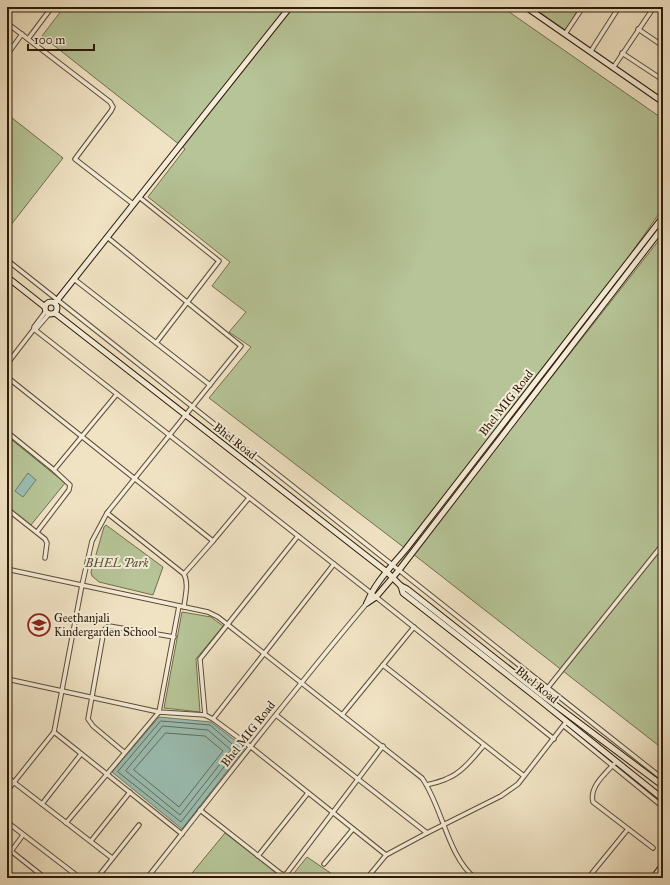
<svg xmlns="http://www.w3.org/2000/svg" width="670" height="885" viewBox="0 0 670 885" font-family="'IM FELL Great Primer',serif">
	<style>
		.green { fill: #b6c497; stroke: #716f4e }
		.water { fill: #9abeb3; stroke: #6e7c6e }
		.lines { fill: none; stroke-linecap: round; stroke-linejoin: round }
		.shore { stroke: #636c5c; stroke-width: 1 }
		.street-casing { stroke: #5d4c36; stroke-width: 5.5 }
		.secondary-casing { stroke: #2c1a06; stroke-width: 7 }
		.street { stroke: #f5edd9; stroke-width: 3.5 }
		.secondary { stroke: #f5edd9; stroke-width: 5 }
		.labels { text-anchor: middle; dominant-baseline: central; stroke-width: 4; stroke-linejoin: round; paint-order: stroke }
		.street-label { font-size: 12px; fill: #2c1a06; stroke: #f5edd9 }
		.park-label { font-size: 12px; font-style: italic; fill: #554d32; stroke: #f5edd9 }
		.poi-label { font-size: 12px; fill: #2c1a06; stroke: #f5edd9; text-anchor: start }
	</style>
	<rect width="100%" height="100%" fill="#f0e3c4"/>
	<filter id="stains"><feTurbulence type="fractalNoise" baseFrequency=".005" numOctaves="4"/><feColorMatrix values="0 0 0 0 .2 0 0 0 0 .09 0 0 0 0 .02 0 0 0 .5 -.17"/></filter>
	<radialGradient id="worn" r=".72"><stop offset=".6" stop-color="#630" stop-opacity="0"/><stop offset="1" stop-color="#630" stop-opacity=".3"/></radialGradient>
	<g class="green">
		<polygon points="64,7 502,7 663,119 663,208 599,299 406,549 209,398 251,347 229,332 246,312 212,286 230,262 148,197 185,149 42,36"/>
		<polygon points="532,7 580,7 565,30"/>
		<polygon points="7,114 63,158 7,230"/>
		<polygon points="663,235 663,749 413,554"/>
		<polygon points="7,436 65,483 31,525 7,506"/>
		<polygon points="106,525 163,567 153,595 99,582 92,576 91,572 104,527"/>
		<polygon points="182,612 211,617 223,626 196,659 200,712 164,708"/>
		<polygon points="225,833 283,878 188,878"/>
		<polygon points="307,857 338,878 290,878"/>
	</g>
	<g class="water">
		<polygon points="28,473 36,480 23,497 15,491"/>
		<polygon points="159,717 211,722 245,748 182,829 112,772"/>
	</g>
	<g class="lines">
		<g class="shore">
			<polygon points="161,721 210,725 238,749 181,822 118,772"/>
			<polygon points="163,726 208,730 231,750 180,815 126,771"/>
			<polygon points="166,733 205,736 223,751 179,807 134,770"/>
		</g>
		<g class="street-casing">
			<g id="street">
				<polyline points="655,7 663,12"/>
				<polyline points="7,23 110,102 113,107 111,111 75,159 133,204"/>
				<polyline points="638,29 663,46"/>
				<polyline points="565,34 583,7"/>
				<polyline points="28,39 52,7"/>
				<polyline points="591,51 619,7"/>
				<polyline points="622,53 663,80"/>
				<polyline points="7,55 22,34"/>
				<polyline points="613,68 654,7"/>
				<polyline points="139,197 219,261 156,343"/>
				<polyline points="7,260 663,779"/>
				<polyline points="74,279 210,385"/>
				<polyline points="34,329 376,597 554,739"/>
				<polyline points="34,329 36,329 49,314"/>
				<polyline points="7,364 34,329 34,327 46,311"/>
				<polyline points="7,377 213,541 249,498"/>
				<polyline points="7,432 54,470 70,485 69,490 37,532"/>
				<polyline points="54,470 117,394"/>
				<polyline points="7,509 45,539 47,543 45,558"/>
				<path d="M107,513L184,574C189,584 185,596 184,607"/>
				<path d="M7,566L11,570L208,612L218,617L422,778C442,806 448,857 475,878"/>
				<polyline points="184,574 213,541"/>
				<polyline points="7,576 11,570"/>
				<polyline points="383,665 524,776"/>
				<polyline points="7,679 159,712 205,715 213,719 251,747 386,855 427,833 501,796 518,784 566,722"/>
				<polyline points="542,695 663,544"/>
				<polyline points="205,715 200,659 298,536"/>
				<polyline points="276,715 427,833"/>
				<polyline points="342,715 414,627"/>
				<polyline points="213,719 334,564"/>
				<polyline points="564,726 663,807"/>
				<polyline points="54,732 182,834"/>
				<polyline points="124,752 93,726 88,719 104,630 109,626 174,637"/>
				<path d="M614,764C605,774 589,787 593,802L653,848"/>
				<polyline points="7,777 112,858"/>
				<path d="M427,785C433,783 440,782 446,779C462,773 473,758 484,745"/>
				<polyline points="7,791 54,732 82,585 92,541 107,513 241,346 107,237"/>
				<polyline points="42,804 81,754"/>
				<polyline points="200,810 280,873 284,875 287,873 383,746"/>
				<polyline points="7,822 80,878"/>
				<polyline points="66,823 159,712 179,606"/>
				<polyline points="91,841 130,792"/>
				<polyline points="11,851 45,878"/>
				<polyline points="258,856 308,793"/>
				<polyline points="7,857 23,835"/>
				<polyline points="324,864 353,829"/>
				<polyline points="97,878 139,825"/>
				<path d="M147,878C220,786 291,693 367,603"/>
				<polyline points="367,878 386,855"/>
				<polyline points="588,878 628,829"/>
			</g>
		</g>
		<g class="secondary-casing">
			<g id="secondary">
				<polyline points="526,7 663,102"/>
				<polyline points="7,277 45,307"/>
				<circle cx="51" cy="308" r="6"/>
				<polyline points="55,303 290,7"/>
				<polyline points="55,313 387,572 401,586 403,593 430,614 536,697 663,799"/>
				<polyline points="401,586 407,589 542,695 663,786"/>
				<path d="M367,603C375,582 392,566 406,549L663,217"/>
				<polyline points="367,603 376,597 399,570 663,227"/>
				<polyline points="653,878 663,865"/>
			</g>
		</g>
		<use href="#street" class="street"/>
		<use href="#secondary" class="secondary"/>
	</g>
	<defs>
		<g id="school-ring" transform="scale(1.15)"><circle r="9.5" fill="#f5edd9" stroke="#8f2418" stroke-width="1.5"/><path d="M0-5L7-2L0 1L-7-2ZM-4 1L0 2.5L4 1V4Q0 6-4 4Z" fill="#8f2418"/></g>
	</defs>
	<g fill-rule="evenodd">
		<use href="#school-ring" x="39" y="625"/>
	</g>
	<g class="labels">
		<g class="street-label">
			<text transform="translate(506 403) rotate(-52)">Bhel MIG Road</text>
			<text transform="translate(235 441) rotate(38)">Bhel Road</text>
			<text transform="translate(537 685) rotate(39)">Bhel Road</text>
			<text transform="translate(248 734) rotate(-52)">Bhel MIG Road</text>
		</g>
		<g class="park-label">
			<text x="117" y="563">BHEL Park</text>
		</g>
		<g class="poi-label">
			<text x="54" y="618">Geethanjali<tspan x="54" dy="14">Kindergarden School</tspan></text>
		</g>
	</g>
	<rect width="670" height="885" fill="none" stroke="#f0e3c4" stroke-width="24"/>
	<rect x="8" y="8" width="654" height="869" fill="none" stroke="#2c1a06" stroke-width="2"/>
	<rect x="12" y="12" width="646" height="861" fill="none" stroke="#2c1a06"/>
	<path d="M28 44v6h66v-6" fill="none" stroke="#2c1a06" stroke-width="2"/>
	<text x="34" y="44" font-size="12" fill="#2c1a06" stroke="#f5edd9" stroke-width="3" paint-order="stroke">100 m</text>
	<rect width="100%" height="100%" filter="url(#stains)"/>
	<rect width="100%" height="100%" fill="url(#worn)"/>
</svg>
